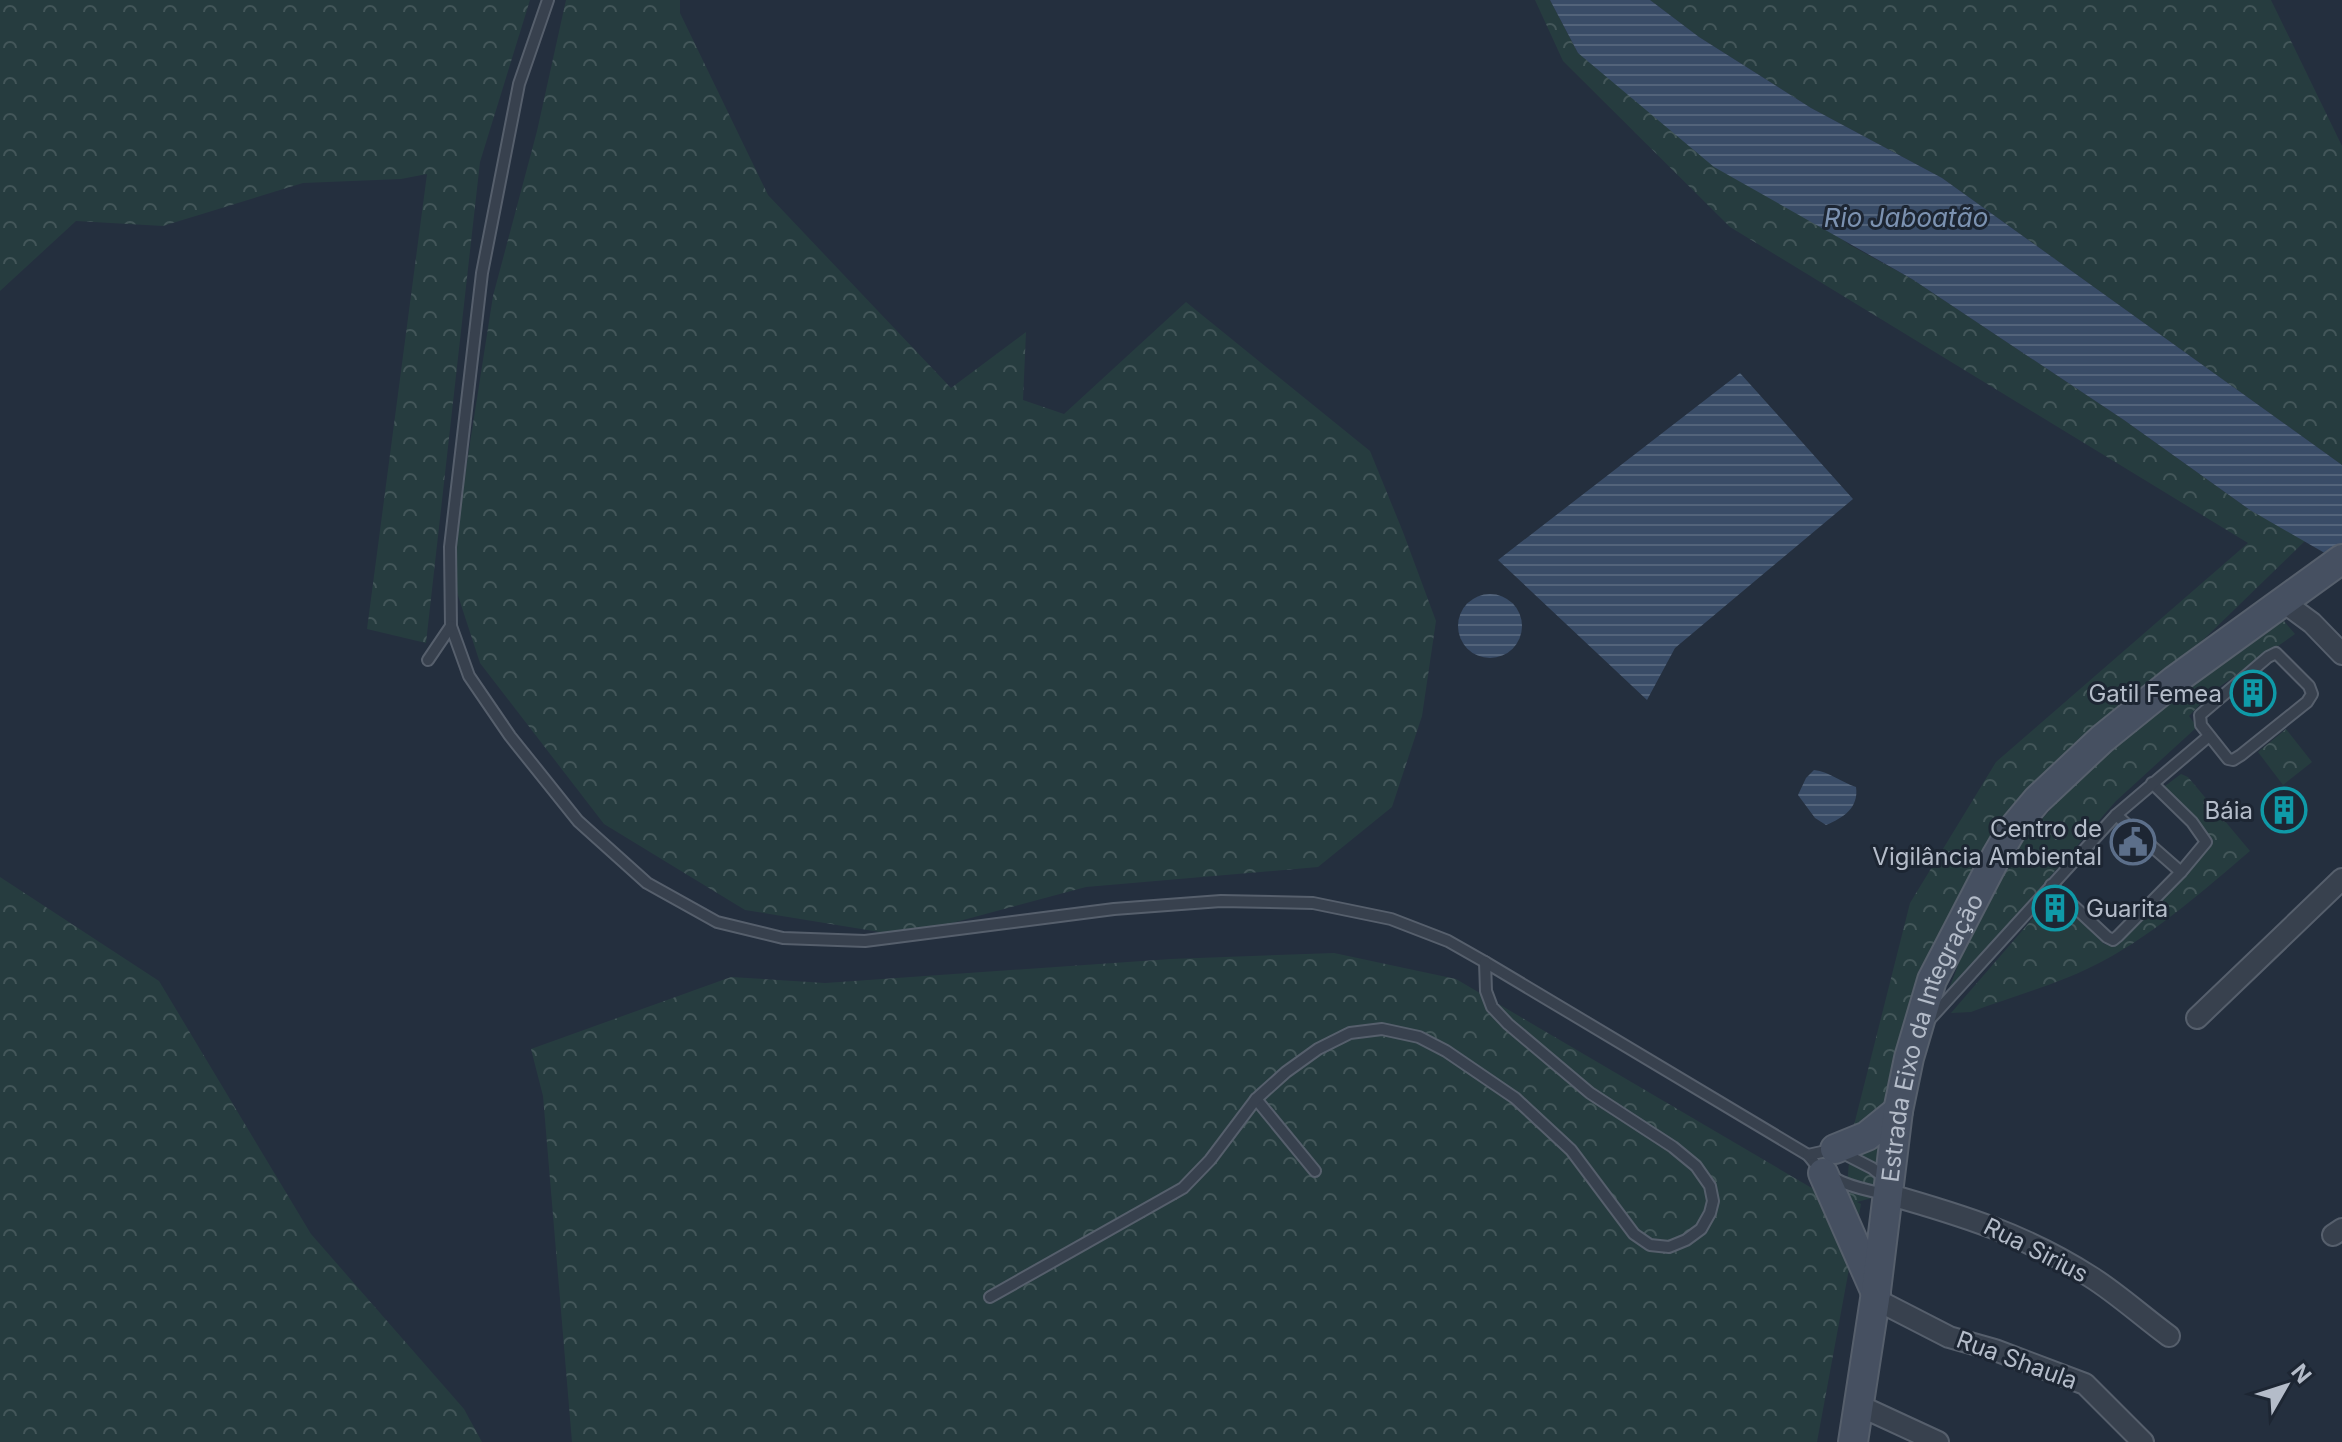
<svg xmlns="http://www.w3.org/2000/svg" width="2342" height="1442" viewBox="0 0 2342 1442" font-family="Inter,sans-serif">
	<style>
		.forest { fill: url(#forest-crowns) }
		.water { fill: url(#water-rules) }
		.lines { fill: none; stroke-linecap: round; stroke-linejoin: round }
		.service-casing { stroke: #565f6c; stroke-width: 14 }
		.minor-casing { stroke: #565f6c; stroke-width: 24 }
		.secondary-casing { stroke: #565f6c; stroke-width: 32 }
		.service { stroke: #38414e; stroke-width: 10 }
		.minor { stroke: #38414e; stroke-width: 20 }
		.secondary { stroke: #465061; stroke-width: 28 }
		.labels { text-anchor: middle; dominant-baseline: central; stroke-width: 6; stroke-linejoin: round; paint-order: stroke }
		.poi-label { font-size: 24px; fill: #b4bcc9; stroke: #1d2633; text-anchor: end }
		.street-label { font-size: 24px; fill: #b4bcc9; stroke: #1d2633 }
		.water-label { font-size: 26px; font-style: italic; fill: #7c92b1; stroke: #1d2633 }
	</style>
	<defs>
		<pattern id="forest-crowns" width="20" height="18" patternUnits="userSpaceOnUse" patternTransform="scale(2)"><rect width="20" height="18" fill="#263c3f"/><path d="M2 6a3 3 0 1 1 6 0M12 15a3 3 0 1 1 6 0" fill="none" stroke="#435659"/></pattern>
		<pattern id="water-rules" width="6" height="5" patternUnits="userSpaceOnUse" patternTransform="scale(2)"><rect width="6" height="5" fill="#394c67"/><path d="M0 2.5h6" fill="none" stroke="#53647b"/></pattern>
	</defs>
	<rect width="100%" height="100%" fill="#242f3e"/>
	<g class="forest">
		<polygon points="0,0 530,0 480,162 426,643 367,629 427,174 401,179 303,183 163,226 76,221 0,291"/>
		<polygon points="566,0 680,0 680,13 768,195 951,388 1026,332 1023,400 1064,414 1186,302 1370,451 1403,532 1436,621 1422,716 1392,807 1318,867 1086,887 904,936 745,910 604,824 480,663 450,571 493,296 537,131"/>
		<polygon points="1535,0 1550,0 1578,53 1850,245 1912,279 2124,420 2250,510 2306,540 2067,772 1949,947 1887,1194 1857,1202 1861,1204 1817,1442 572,1442 543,1096 531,1049 731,977 825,983 1171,959 1334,953 1456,979 1810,1187 1846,1199 1851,1137 1910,903 1996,762 2248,543 1730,227 1563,61"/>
		<polygon points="1650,0 2271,0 2342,146 2342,465 1942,178 1811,108 1699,37"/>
		<polygon points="2278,614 2295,634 2212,692 2189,716 2197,727 2116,801 1946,996 1969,938 2018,846 2077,780 2109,749"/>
		<polygon points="2286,729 2312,762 2283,785 2258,752"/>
		<path d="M2181,774L2188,777L2250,851C2204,890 2157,932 2103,961C2062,983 2014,996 1971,1012L1951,1013L2040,910L2056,925L2070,911L2104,944L2109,945L2212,842L2161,789Z"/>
		<polygon points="0,877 159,981 311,1234 464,1409 482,1442 0,1442"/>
	</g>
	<g class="water">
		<polygon points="1550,0 1650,0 1699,37 1811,108 1942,178 2342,465 2342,563 2250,510 2124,420 1912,279 1714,167 1578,53"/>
		<polygon points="1740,373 1853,499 1675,648 1647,700 1498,560"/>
		<circle cx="1490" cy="626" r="32"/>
		<path d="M1814,770C1830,772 1841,782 1856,787C1859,808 1843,818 1826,825L1815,818L1798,795L1806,778Z"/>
	</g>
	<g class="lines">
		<g class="service-casing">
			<g id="service">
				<path d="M548,0L519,84L482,273L450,547L451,626L469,676L510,736L578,821L647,883L717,922L783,938L865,941L1114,909L1221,901L1313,903L1391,919L1448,941L1485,962L1808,1155C1826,1181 1855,1188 1885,1194"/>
				<polygon points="2276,653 2309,686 2312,694 2307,702 2241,755 2233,760 2228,759 2201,725 2200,715 2268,657"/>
				<polyline points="428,660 451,626"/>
				<polyline points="2116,815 2181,872"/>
				<polyline points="2051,885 2107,937 2113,940 2118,936 2181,872 2206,842 2192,822 2152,783"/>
				<polyline points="1930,1019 2116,815 2209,736"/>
				<polyline points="1256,1099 1315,1171"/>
				<polyline points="1808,1155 1835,1149 1872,1168 1886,1179"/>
				<polyline points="990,1297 1183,1188 1210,1160 1256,1099 1286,1072 1318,1049 1350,1033 1382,1029 1419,1037 1446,1051 1515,1098 1571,1150 1634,1234 1650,1245 1669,1247 1686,1240 1701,1229 1710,1213 1713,1201 1710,1186 1696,1166 1673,1147 1590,1093 1508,1024 1492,1007 1486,991 1485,962"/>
			</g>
		</g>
		<g class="minor-casing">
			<g id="minor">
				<polyline points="2282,601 2312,623 2342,654"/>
				<polyline points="2197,1018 2342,879"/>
				<path d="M1887,1194C1961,1215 2026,1235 2091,1277C2118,1294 2143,1317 2169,1336"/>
				<polyline points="2333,1235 2342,1229"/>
				<polyline points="1875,1299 1949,1337 1995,1350 2085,1384 2143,1442"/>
				<polyline points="1858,1405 1938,1442"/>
			</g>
		</g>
		<g class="secondary-casing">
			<g id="secondary">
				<polyline points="1835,1149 1867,1136 1898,1111"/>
				<polyline points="1823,1173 1876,1293"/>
				<path id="s1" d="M1853,1442L1875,1299L1898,1111L1909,1058L1932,980L1997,855L2011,831L2037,800L2102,739L2175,680L2342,559"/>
			</g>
		</g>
		<use href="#service" class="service"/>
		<use href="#minor" class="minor"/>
		<use href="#secondary" class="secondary"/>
	</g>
	<defs>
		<g id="building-ring" transform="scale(2.3)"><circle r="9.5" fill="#1d2633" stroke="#0f9aa8" stroke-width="1.5"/><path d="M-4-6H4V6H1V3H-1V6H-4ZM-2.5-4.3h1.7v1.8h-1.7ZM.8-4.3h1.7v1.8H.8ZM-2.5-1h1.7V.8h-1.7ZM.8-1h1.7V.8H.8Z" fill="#0f9aa8"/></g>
		<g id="civic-ring" transform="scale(2.3)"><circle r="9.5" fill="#1d2633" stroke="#5c6f8a" stroke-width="1.5"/><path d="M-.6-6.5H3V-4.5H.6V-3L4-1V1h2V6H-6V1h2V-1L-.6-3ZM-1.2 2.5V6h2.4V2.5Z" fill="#5c6f8a"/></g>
	</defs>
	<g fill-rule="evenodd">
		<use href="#building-ring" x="2253" y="693"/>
		<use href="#building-ring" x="2284" y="810"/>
		<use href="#civic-ring" x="2133" y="842"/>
		<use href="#building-ring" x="2055" y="908"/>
	</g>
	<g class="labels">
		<g class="poi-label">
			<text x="2222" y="693">Gatil Femea</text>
			<text x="2253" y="810">Báia</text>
			<text x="2102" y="828">Centro de<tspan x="2102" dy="28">Vigilância Ambiental</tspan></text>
			<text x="2086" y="908" text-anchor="start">Guarita</text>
		</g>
		<g class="street-label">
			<text stroke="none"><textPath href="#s1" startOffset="414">Estrada Eixo da Integração</textPath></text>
			<text transform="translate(2036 1250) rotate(27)">Rua Sirius</text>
			<text transform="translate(2017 1360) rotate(20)">Rua Shaula</text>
		</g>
		<g class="water-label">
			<text x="1906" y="217">Rio Jaboatão</text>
		</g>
	</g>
	<g transform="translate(2286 1386) rotate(51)" stroke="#1d2633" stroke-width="6" paint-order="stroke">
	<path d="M0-6L14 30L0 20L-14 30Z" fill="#b4bcc9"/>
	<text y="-12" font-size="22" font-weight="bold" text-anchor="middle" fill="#b4bcc9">N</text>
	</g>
</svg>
